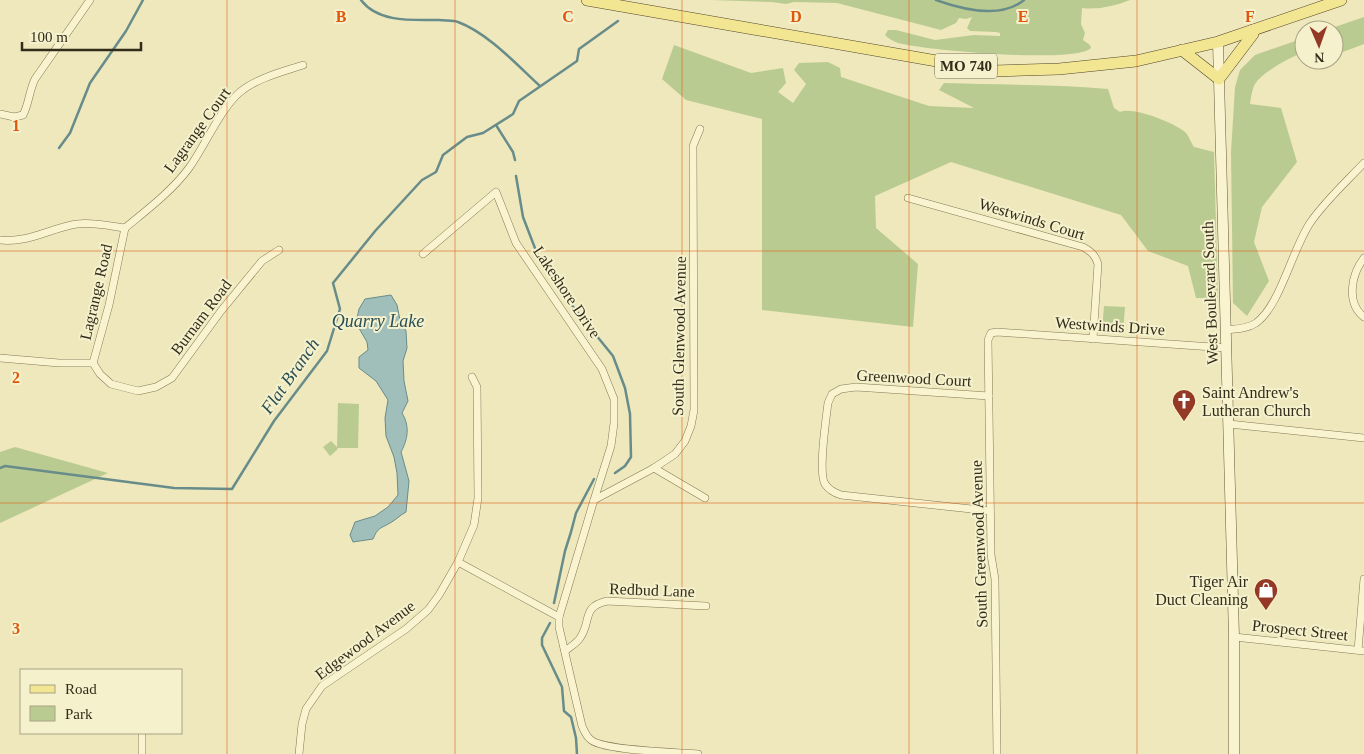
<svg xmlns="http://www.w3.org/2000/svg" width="1364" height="754" viewBox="0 0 1364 754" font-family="Georgia,serif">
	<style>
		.green { fill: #bacb91 }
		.water { fill: #a0bfbb; stroke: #688c8a }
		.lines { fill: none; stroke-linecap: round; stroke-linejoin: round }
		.stream { stroke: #688c8a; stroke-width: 2.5 }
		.street-casing { stroke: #857856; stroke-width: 8 }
		.secondary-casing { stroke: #675839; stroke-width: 11 }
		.primary-casing { stroke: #52452b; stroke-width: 12 }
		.street { stroke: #f9f4cf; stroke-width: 7 }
		.secondary { stroke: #f9f4cf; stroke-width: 10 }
		.primary { stroke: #f3e692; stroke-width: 11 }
		.grid { fill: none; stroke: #df570d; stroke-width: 1; stroke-opacity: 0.55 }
		.labels { text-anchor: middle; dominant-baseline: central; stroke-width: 4; stroke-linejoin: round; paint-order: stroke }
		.shield { fill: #f5f1cc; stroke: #6e6750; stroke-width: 1 }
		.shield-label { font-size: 15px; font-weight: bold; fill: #342c1b }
		.street-label { font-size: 16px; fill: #342c1b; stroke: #f5f1cc }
		.poi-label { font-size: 16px; fill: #342c1b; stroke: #f5f1cc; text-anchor: start }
		.water-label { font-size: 18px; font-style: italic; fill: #2a4f54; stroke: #f5f1cc }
		.grid-label { font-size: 16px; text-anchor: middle; font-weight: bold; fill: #df570d; stroke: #f5f1cc; stroke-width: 4; stroke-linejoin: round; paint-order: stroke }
	</style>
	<rect width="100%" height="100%" fill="#eee8bc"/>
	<g class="green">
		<path d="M711,0H1130C1115,6 1098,10 1082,8L1081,24L1085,33L1083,40L1090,45L1091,48C1076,64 923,50 898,43C893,41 889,39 885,35L888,30H896L935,40L974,35L1000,36V33L996,32L970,31L967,28L972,17L966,19L959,18L956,23L941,30L837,3L794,2L786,4L772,2Z"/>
		<polygon points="1364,17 1364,44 1335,55 1334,30 1326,30"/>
		<path d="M1304,38V52C1291,57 1262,72 1255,84C1252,89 1251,98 1250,104L1281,108L1297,162L1262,207L1254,242L1269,281L1247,316L1233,303L1231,152L1235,87L1240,70L1255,55Z"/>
		<path d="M674,45L751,73L783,68L786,83L778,92L793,103L806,84L794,70L799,63L828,62L840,68L841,77L929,106L974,108L939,90L944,83C999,85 1053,84 1108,89L1114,108L1120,112C1132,106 1176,123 1186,133C1189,136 1191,143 1194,147L1214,152L1218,298H1196L1188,266L1148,251L1121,215L951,162L875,196L876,228L918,264L913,327L762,310V119L686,100L662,79Z"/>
		<polygon points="1104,306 1125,307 1123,332 1102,331"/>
		<polygon points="338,403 359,404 358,448 337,448 338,449 330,456 323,447 331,441 337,447"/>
		<polygon points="15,447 108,473 0,523 0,452"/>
	</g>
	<path class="water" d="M391,295L397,305L400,320L406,331L407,348L403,361L404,381L408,401L402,413C410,426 408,439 401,452L409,481L406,512C400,515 396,520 390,523C380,529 378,527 373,539L353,542L350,535L355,522L375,516L388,507L398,495L397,473L394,457L386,436L385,418L388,400L376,381L359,368V357L368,350L367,342L356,323L359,309L365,299Z"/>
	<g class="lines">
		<g class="stream">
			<path d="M361,0C378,23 413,20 439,20C445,21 453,20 458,22C488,33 517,65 540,86"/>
			<path d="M936,0C961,9 1001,19 1024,0"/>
			<polyline points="496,125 513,152 515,160"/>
			<polyline points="59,148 70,133 90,83 126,31 143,0"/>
			<polyline points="516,176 523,217 538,256 566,298 613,356 625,388 630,414 631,457 625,466 615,473"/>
			<polyline points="0,468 5,466 174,488 232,489 274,421 327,351 340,309 333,283 376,230 422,180 436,172 443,155 467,137 483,133 513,114 519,101 577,61 579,49 618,21"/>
			<polyline points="554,603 565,551 571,532 576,513 594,479"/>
			<polyline points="550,623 542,638 542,645 562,687 564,711 571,717 576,738 577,754"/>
		</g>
		<g class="street-casing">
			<g id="street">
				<path d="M0,114L14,117L23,115C29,104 29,91 35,79L90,0"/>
				<path d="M908,198L1083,247C1092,252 1095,255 1098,264L1093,339"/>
				<path d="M125,228C147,210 172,191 189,168C205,146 220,109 240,92C257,78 282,72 303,65"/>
				<path d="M0,240C30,243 50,228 77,224C93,222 110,226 125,228"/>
				<polyline points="423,254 496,192 516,243 602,369 614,399 614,423 611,446 594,500"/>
				<path d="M1364,258C1351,275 1346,303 1364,317"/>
				<path d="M1226,330C1236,329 1247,329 1256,323C1280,306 1292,250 1310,223C1325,201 1346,182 1364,163"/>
				<polyline points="0,358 59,363 93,363 100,374 111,384 138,391 156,387 172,378 221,311 262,261 279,250"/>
				<polyline points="93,363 109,305 125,228"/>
				<path d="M989,396L856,387L841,389L832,394L828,403C826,419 818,473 825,484C829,490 835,493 841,495L990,511"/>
				<polyline points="1229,424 1364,438"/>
				<polyline points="654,468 705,498"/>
				<polyline points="458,562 559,617"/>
				<polyline points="1234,637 1364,651"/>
				<polyline points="1358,650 1364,579"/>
				<path d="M565,651C570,647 577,643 580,638C592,621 581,607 607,601L706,606"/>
				<polyline points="142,736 142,754"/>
				<polyline points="299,754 302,724 306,709 322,686 406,629 428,610 439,595 458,562 474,525 478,498 477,387 472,377"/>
				<path d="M698,754C679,752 601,751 590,739C586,736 584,730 582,726L559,627V617L594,500L654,468L675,454L685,441L691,426L694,410L693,146L700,129"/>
				<polyline points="997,754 995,579 991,555 988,340 991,333 997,332 1227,348"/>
			</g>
		</g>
		<g class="secondary-casing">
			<polyline id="secondary" points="1218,42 1234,637 1234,754"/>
		</g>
		<g class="primary-casing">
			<g id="primary">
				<polyline points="587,0 994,71 1059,69 1136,61 1218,42 1341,0"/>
				<polyline points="1182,50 1219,79 1253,34 1253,30"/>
			</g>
		</g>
		<use href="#street" class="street"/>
		<use href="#secondary" class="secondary"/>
		<use href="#primary" class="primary"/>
	</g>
	<path class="grid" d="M227,0V754M455,0V754M682,0V754M909,0V754M1137,0V754M0,251H1364M0,503H1364"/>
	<defs>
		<g id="church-pin" transform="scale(1.25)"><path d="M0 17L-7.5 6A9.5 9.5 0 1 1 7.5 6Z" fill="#943926" stroke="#f5f1cc"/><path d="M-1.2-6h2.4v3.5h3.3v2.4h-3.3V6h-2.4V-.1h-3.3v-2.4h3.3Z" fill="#fff"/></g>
		<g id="shop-pin" transform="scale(1.25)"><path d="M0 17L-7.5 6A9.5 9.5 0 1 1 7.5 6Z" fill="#943926" stroke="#f5f1cc"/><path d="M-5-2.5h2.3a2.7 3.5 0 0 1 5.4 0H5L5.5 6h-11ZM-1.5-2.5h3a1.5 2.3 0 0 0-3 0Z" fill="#fff"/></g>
	</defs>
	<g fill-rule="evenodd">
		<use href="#church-pin" x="1184" y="401"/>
		<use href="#shop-pin" x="1266" y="590"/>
	</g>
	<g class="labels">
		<rect class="shield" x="935" y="53.5" width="62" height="25" rx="4"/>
		<g class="shield-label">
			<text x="966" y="66">MO 740</text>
		</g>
		<g class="street-label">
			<text transform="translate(197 130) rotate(-54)">Lagrange Court</text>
			<text transform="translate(1032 219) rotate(17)">Westwinds Court</text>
			<text transform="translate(96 292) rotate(-77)">Lagrange Road</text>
			<text transform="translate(567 292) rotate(56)">Lakeshore Drive</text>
			<text transform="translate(1210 293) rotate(-92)">West Boulevard South</text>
			<text transform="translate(201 317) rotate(-53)">Burnam Road</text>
			<text transform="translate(1110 326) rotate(4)">Westwinds Drive</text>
			<text transform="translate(679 336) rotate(-89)">South Glenwood Avenue</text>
			<text transform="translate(914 378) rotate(3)">Greenwood Court</text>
			<text transform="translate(979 544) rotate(-92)">South Greenwood Avenue</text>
			<text transform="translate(652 590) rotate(2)">Redbud Lane</text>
			<text transform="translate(1300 630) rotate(6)">Prospect Street</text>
			<text transform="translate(365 640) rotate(-37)">Edgewood Avenue</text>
		</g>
		<g class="poi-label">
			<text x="1202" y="392">Saint Andrew's<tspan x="1202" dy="18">Lutheran Church</tspan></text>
			<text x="1248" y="581" text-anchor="end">Tiger Air<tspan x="1248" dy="18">Duct Cleaning</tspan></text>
		</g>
		<g class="water-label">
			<text x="378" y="321">Quarry Lake</text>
			<text transform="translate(290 376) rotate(-55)">Flat Branch</text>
		</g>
	</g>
	<g class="grid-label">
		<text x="341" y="22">B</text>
		<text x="568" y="22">C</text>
		<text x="796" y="22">D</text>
		<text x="1023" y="22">E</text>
		<text x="1250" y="22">F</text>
		<text x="16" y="131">1</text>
		<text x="16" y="383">2</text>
		<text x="16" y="634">3</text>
	</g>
	<rect x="20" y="669" width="162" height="65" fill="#f5f1cc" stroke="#a8a285"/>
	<rect x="30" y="685" width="25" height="8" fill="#f3e692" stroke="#a8a285"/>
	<text x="65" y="694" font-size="15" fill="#342c1b">Road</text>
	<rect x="30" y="706" width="25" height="15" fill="#bacb91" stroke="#a8a285"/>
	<text x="65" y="719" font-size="15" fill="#342c1b">Park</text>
	<g transform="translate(1319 45) rotate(178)"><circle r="24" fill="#f5f1cc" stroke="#a8a285"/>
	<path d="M0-4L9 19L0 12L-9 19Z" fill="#943926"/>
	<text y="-8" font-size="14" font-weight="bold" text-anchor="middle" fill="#342c1b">N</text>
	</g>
	<path d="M22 42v8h119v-8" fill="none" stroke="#342c1b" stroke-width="2.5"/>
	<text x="30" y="42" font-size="15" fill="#342c1b" stroke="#f5f1cc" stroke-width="4" paint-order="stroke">100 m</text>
</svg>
